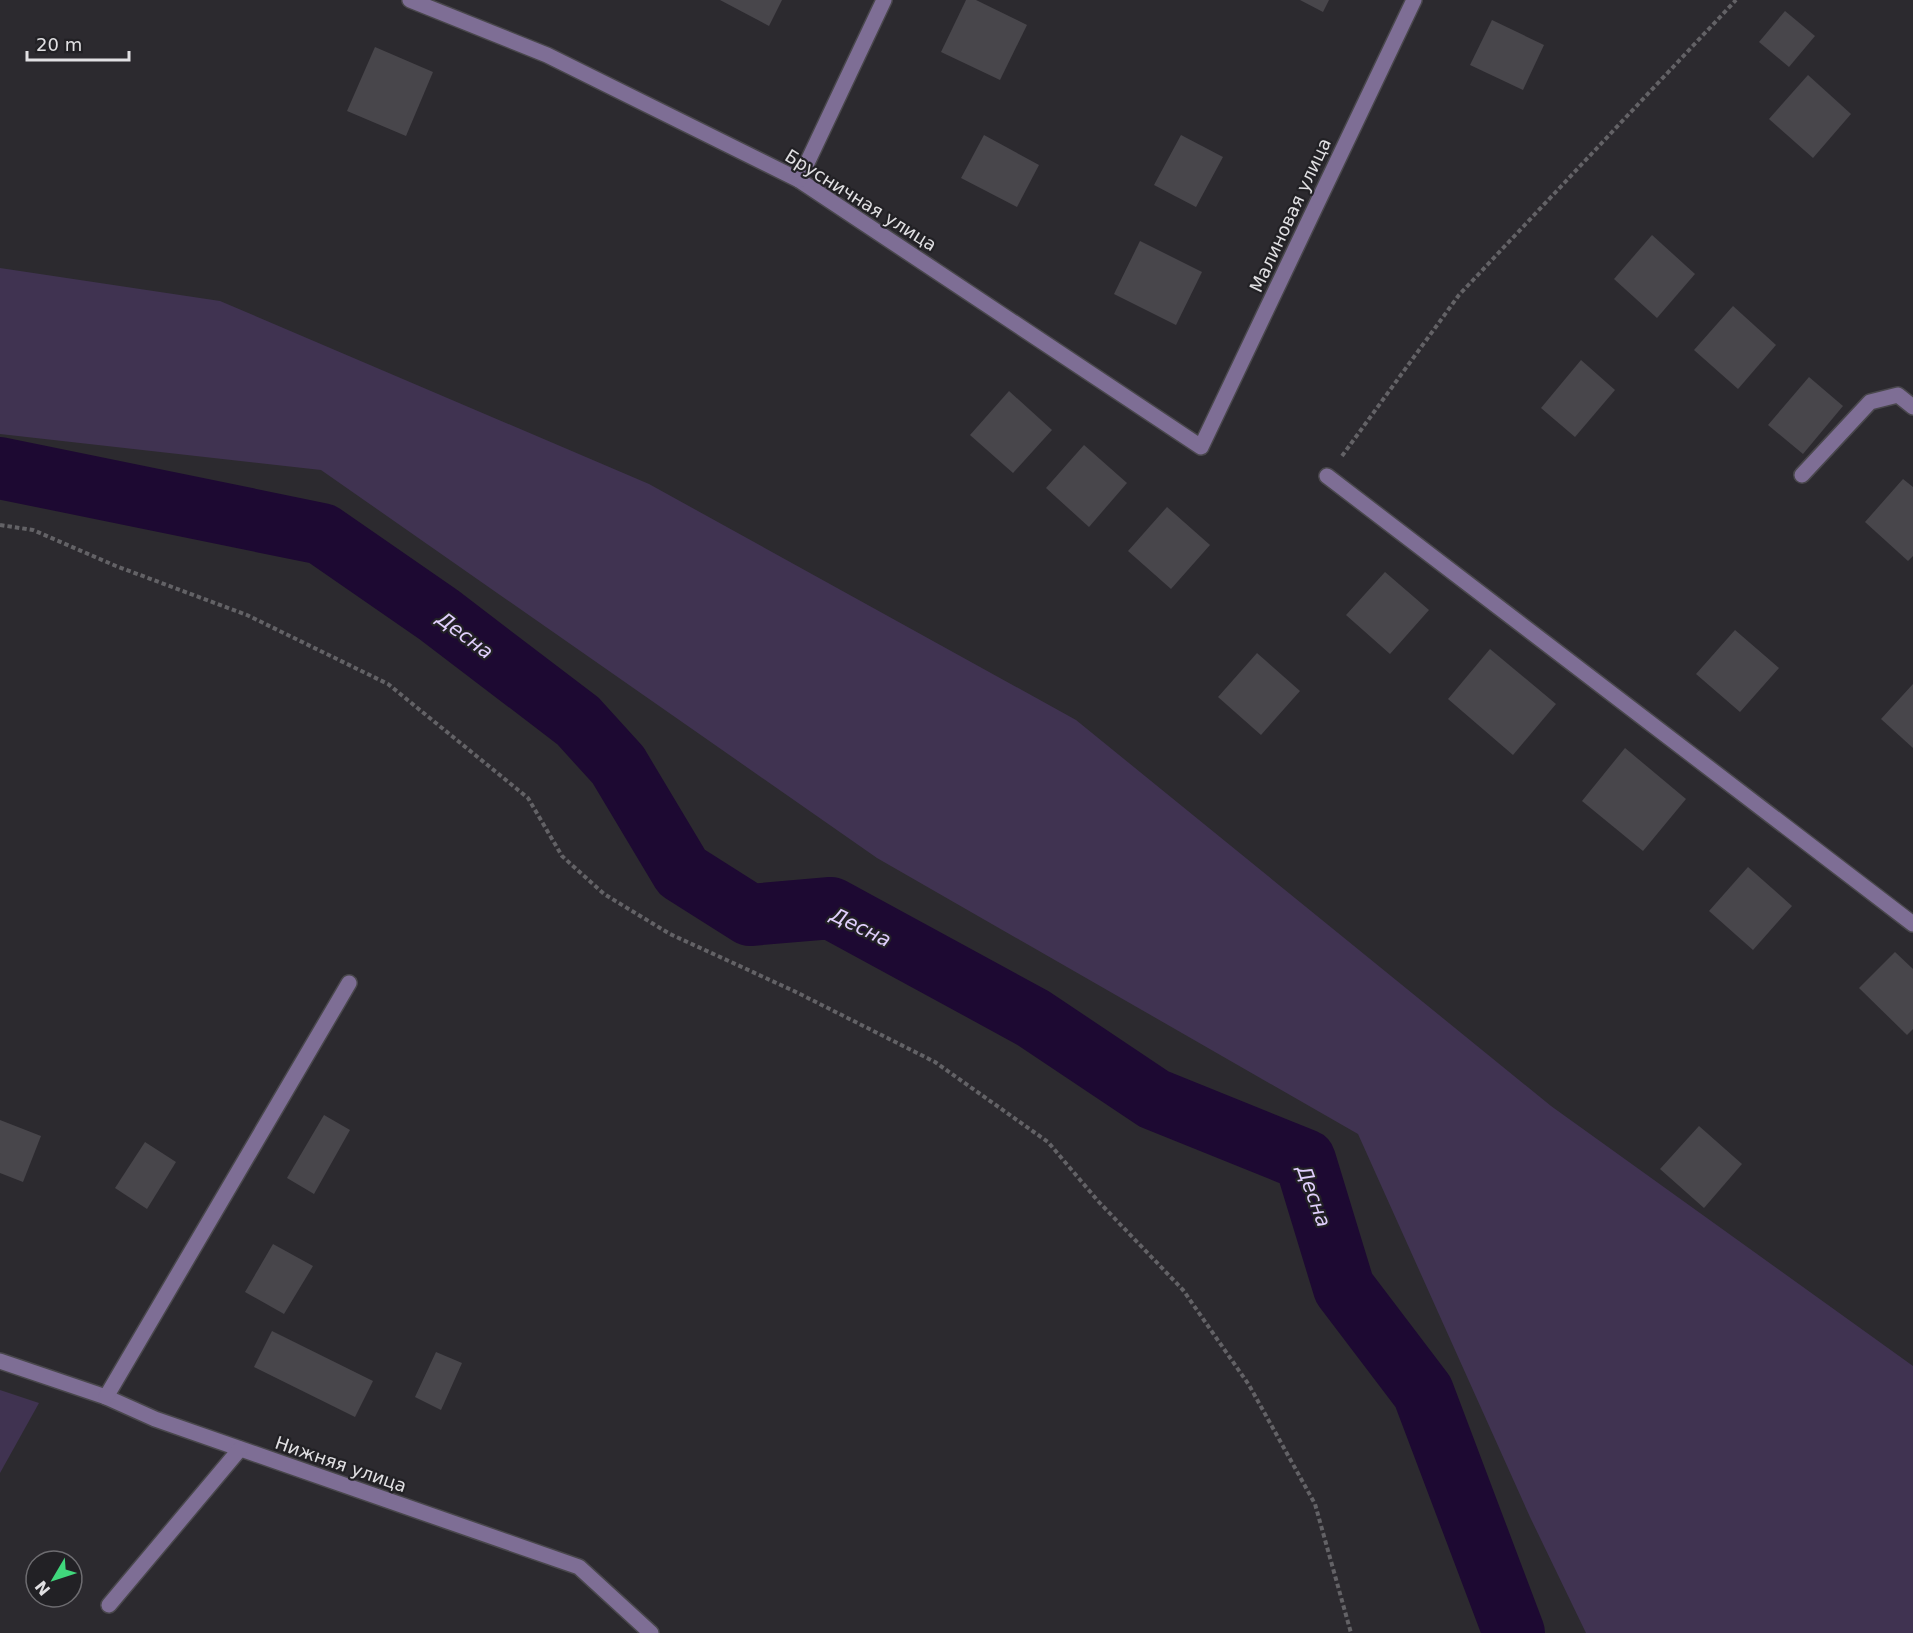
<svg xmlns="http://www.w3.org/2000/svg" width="1913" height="1633" viewBox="0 0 1913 1633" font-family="'DejaVu Sans',sans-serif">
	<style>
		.green { fill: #403351 }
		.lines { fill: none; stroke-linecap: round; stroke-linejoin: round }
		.river { stroke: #1d0932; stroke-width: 62 }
		.building { fill: #48464b }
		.minor-casing { stroke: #49474c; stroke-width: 18 }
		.path { stroke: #636266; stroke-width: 4; stroke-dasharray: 4.5 3; stroke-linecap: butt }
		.minor { stroke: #7e6e95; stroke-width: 15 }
		.labels { text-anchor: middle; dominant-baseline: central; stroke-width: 4.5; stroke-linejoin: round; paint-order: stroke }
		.street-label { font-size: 18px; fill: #e1e0e3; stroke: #222125 }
		.water-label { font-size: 20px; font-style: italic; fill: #e0cffc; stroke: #222125 }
	</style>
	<rect width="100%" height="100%" fill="#2c2a2f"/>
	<g class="green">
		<polygon points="0,268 220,301 649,484 1076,720 1551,1106 1913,1366 1913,1633 1586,1633 1530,1517 1358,1134 877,858 321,470 0,434"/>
		<polygon points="0,1390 39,1403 0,1473"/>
	</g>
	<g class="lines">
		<polyline class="river" points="0,468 322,534 439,615 578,721 618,765 682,872 750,915 831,908 1033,1018 1154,1099 1305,1160 1344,1288 1423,1392 1514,1633"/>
	</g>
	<g class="building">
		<polygon points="720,0 782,0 769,26"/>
		<polygon points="966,0 976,0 1027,25 1000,80 941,52"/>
		<polygon points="1300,0 1329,0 1323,12"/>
		<polygon points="1785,11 1815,36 1789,67 1759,42"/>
		<polygon points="1492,20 1544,45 1523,90 1470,65"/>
		<polygon points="375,47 433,72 406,136 347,111"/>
		<polygon points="1808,75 1851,114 1813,158 1769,119"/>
		<polygon points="984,135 1039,165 1017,207 961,178"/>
		<polygon points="1181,135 1223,157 1196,207 1154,185"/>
		<polygon points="1652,235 1695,274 1657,318 1614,279"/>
		<polygon points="1140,241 1202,272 1176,325 1114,294"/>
		<polygon points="1733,306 1776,345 1738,389 1694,350"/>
		<polygon points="1581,360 1615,390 1575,437 1541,408"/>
		<polygon points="1809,377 1843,406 1803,454 1768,425"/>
		<polygon points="1009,391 1052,430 1013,473 970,435"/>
		<polygon points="1084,445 1127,483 1089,527 1046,488"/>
		<polygon points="1903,479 1913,487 1913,556 1908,561 1865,522"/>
		<polygon points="1167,507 1210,545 1171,589 1128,551"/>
		<polygon points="1385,572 1429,610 1390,654 1346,615"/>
		<polygon points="1735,630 1779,668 1740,712 1696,674"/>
		<polygon points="1490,649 1556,704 1513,755 1448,699"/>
		<polygon points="1257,653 1300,691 1261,735 1218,697"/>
		<polygon points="1913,684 1913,748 1881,719"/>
		<polygon points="1625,748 1686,799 1643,851 1582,801"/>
		<polygon points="1748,867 1792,906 1753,950 1709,911"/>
		<polygon points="1895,952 1913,969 1913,1029 1907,1035 1859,988"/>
		<polygon points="324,1115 350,1130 314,1194 287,1178"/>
		<polygon points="0,1120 41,1136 23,1182 0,1173"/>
		<polygon points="1699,1126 1742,1164 1704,1208 1660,1169"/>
		<polygon points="145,1142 176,1162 147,1209 115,1188"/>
		<polygon points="273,1244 313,1266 284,1314 245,1292"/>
		<polygon points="272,1331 373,1381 355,1417 254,1367"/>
		<polygon points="436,1352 462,1363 441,1410 415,1397"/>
	</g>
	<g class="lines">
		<g class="minor-casing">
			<g id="minor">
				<polyline points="410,0 547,55 799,180 1201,447 1414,0"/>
				<polyline points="799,180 884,0"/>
				<polyline points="1802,475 1870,402 1898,395 1913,407"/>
				<polyline points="1327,476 1913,924"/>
				<polyline points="0,1361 106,1397 155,1419 579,1567 651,1633"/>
				<polyline points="106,1397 349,983"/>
				<polyline points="109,1605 240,1449"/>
			</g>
		</g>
		<g class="path">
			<polyline points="1342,456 1459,295 1736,0"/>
			<polyline points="0,525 33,530 116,566 247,615 388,684 528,798 562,856 604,894 670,934 794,991 935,1062 1048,1142 1098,1201 1183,1290 1249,1385 1315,1504 1351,1633"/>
		</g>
		<use href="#minor" class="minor"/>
	</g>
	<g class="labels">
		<g class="street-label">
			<text transform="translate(861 200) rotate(32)">Брусничная улица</text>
			<text transform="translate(1290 215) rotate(-65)">Малиновая улица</text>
			<text transform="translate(341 1464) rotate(19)">Нижняя улица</text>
		</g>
		<g class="water-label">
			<text transform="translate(465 635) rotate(37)">Десна</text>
			<text transform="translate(861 927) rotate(26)">Десна</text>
			<text transform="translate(1314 1196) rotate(70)">Десна</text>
		</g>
	</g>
	<g transform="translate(54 1579) rotate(231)"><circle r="28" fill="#222125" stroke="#6e6d71" stroke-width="1.5"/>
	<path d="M0-4.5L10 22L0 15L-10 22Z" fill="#40d77c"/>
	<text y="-9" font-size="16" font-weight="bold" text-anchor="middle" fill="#e1e0e3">N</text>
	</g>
	<path d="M27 51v9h102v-9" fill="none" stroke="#e1e0e3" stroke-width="3"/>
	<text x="36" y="51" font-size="18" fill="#e1e0e3" stroke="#222125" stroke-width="4.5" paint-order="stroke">20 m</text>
</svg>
